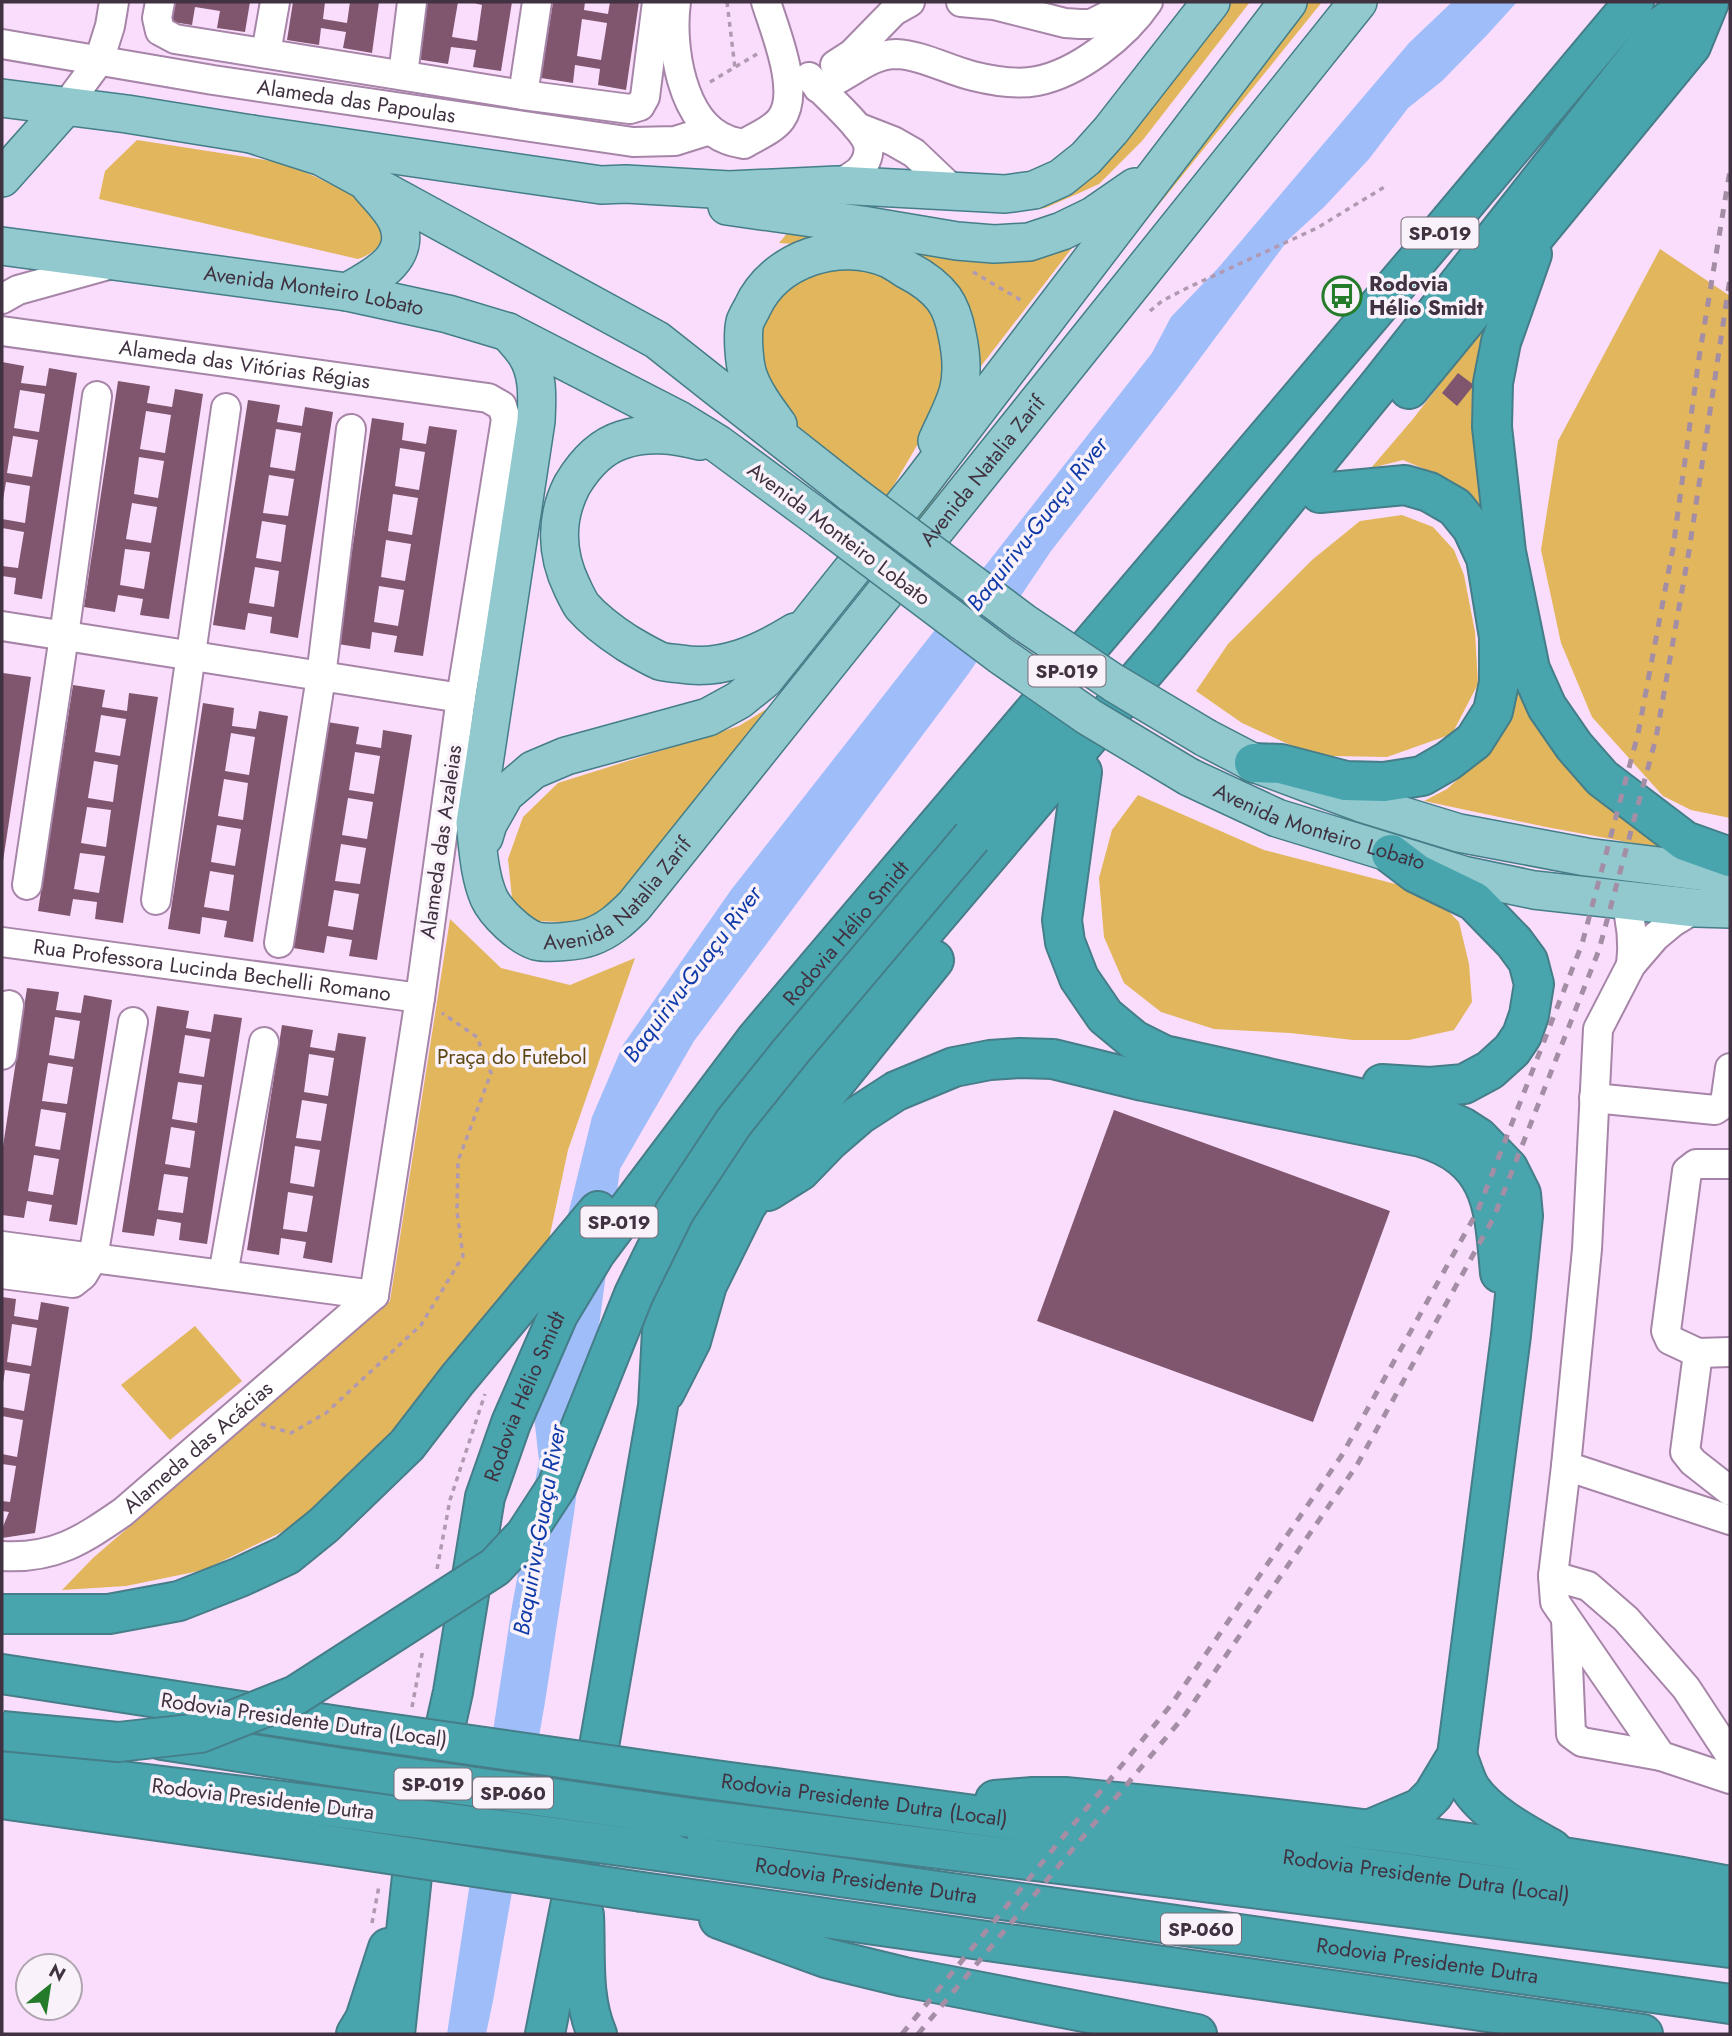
<svg xmlns="http://www.w3.org/2000/svg" width="1732" height="2036" viewBox="0 0 1732 2036" font-family="Jost,sans-serif">
	<style>
		.green { fill: #e1b65c }
		.water { fill: #9fbdf9 }
		.building { fill: #7f566e; fill-rule: evenodd }
		.lines { fill: none; stroke-linecap: round; stroke-linejoin: round }
		.minor-casing { stroke: #a685a8; stroke-width: 32 }
		.major-casing { stroke: #457d88; stroke-width: 40 }
		.highway-casing { stroke: #457d88; stroke-width: 42 }
		.path { stroke: #b099b1; stroke-width: 3.5; stroke-dasharray: 5 5; stroke-linecap: butt }
		.minor { stroke: #fff; stroke-width: 28 }
		.major { stroke: #91c9ce; stroke-width: 37 }
		.highway { stroke: #48a5ae; stroke-width: 38 }
		.rail { stroke: #a48ea5; stroke-width: 5; stroke-dasharray: 9 9; stroke-linecap: butt }
		.major-bridge-casing { stroke: #457d88; stroke-width: 40; stroke-linecap: butt }
		.highway-bridge-casing { stroke: #457d88; stroke-width: 42; stroke-linecap: butt }
		.major-bridge { stroke: #91c9ce; stroke-width: 37 }
		.highway-bridge { stroke: #48a5ae; stroke-width: 38 }
		.labels { text-anchor: middle; dominant-baseline: central; stroke-width: 7; stroke-linejoin: round; paint-order: stroke }
		.shield { fill: #faf2fa; stroke: #786c78; stroke-width: 2 }
		.shield-label { font-size: 19px; font-weight: bold; fill: #403241 }
		.street-label { font-size: 21px; fill: #403241; stroke: #faf2fa }
		.poi-label { font-size: 21px; font-weight: bold; fill: #403241; stroke: #faf2fa; text-anchor: start }
		.park-label { font-size: 21px; fill: #5d4713; stroke: #faf2fa }
		.water-label { font-size: 23px; font-style: italic; fill: #0f3aa9; stroke: #faf2fa }
	</style>
	<rect width="100%" height="100%" fill="#faddfc"/>
	<g class="green">
		<polygon points="1219,2 1250,2 1142,141 1099,184 1077,194 1045,208 1007,213 795,195 1039,193"/>
		<polygon points="1306,2 1322,2 1062,325 913,528 903,521"/>
		<path d="M137,140L284,163L316,177L377,207C379,214 385,223 384,230C383,246 371,255 358,259L99,199L105,171Z"/>
		<polygon points="790,230 1074,242 1072,248 968,383 959,307 808,245 779,243"/>
		<polygon points="1660,249 1730,296 1730,818 1691,810 1663,796 1592,717 1561,643 1541,550 1558,441"/>
		<polygon points="860,265 892,276 934,304 951,351 933,418 884,502 862,485 782,411 762,378 757,325 767,303 821,266"/>
		<polygon points="1492,316 1536,690 1709,857 1546,827 1424,801 1447,789 1485,755 1503,724 1457,489 1441,476 1403,460 1371,468 1413,419"/>
		<polygon points="1402,515 1433,527 1454,550 1464,575 1475,632 1478,684 1452,734 1387,757 1331,756 1299,749 1242,723 1196,691 1228,644 1312,560 1360,521"/>
		<polygon points="776,703 655,865 592,923 534,921 512,898 508,859 523,817 558,783 739,726"/>
		<polygon points="1138,795 1264,850 1430,893 1459,922 1469,964 1472,1002 1454,1030 1409,1040 1353,1040 1290,1033 1214,1029 1161,1012 1124,983 1104,937 1099,878 1112,830"/>
		<polygon points="450,919 501,968 570,985 635,958 568,1150 548,1244 371,1467 290,1528 204,1570 126,1586 62,1590 93,1558 390,1301"/>
		<polygon points="195,1326 242,1381 170,1440 121,1385"/>
	</g>
	<polygon class="water" points="1452,2 1517,2 1487,35 1442,81 1408,108 1369,159 1324,207 1288,240 1178,388 1051,551 969,673 694,1041 620,1169 574,1513 545,1702 493,2001 486,2034 447,2034 512,1606 539,1461 534,1416 565,1227 592,1117 623,1045 731,890 1152,353 1171,317 1219,267 1409,43"/>
	<g class="building">
		<polygon points="163,2 250,2 245,32 217,28 220,11 195,7 192,25 160,20"/>
		<polygon points="293,2 325,2 323,19 347,23 350,2 379,2 372,53 343,48 346,32 321,28 319,45 287,40"/>
		<polygon points="425,2 458,2 452,37 477,41 482,5 474,3 474,2 512,2 501,71 473,67 476,50 451,47 448,64 416,59"/>
		<path d="M553,2H585L584,10L608,14L610,2H639L626,90L598,85L600,69L575,65L573,83L541,78ZM582,19L607,23L601,60L577,56Z"/>
		<path d="M2,362L24,366L21,383L46,386L49,368L77,373L42,599L14,594L16,578L2,576V566L18,568L24,532L2,528V519L25,523L30,486L6,482L3,500H2ZM20,390L45,394L39,432L14,428ZM13,436L38,440L32,477L7,473Z"/>
		<polygon points="1458,373 1474,385 1457,406 1442,393"/>
		<path d="M118,381L150,386L147,403L172,407L175,389L203,394L169,619L140,615L143,599L118,595L115,612L84,607ZM146,411L171,415L165,453L140,449ZM139,457L164,461L158,498L134,494ZM132,503L157,507L151,543L126,539ZM125,549L150,552L144,589L120,585Z"/>
		<path d="M248,400L280,405L277,422L302,426L305,407L333,412L298,638L270,633L272,617L248,613L245,630L213,625ZM276,429L301,433L295,471L270,467ZM269,475L294,479L288,516L263,513ZM262,521L286,525L281,562L256,558ZM255,567L279,571L274,607L249,603Z"/>
		<path d="M372,418L404,423L402,440L426,444L429,426L457,430L423,656L394,652L397,636L372,632L370,649L338,644ZM400,448L425,452L419,490L395,486ZM393,494L418,498L412,535L388,531ZM386,540L411,544L405,581L381,577ZM379,586L404,590L398,626L374,622Z"/>
		<polygon points="3,673 31,677 3,861 2,861"/>
		<path d="M73,685L105,690L102,707L127,711L129,693L158,697L123,923L95,919L97,902L73,899L70,916L38,911ZM101,715L126,719L120,756L95,752ZM94,761L118,765L113,802L88,798ZM87,807L111,810L106,847L81,843ZM80,853L105,856L99,893L74,889Z"/>
		<path d="M203,703L234,708L232,726L256,729L259,711L288,716L253,942L224,937L227,921L202,917L200,934L168,929ZM231,733L255,737L249,775L225,771ZM224,779L248,783L243,820L218,816ZM217,825L241,829L235,866L211,862ZM210,871L234,875L229,911L204,907Z"/>
		<path d="M327,722L359,727L356,744L381,748L383,730L412,735L377,960L349,956L352,940L327,936L324,953L293,948ZM355,752L380,756L374,794L349,790ZM348,798L373,802L367,839L342,835ZM341,844L366,848L360,884L335,881ZM334,890L359,894L353,930L328,926Z"/>
		<path d="M27,988L59,992L56,1010L81,1013L84,995L112,1000L77,1225L49,1221L52,1205L27,1201L24,1218L2,1215V1153ZM55,1017L80,1021L74,1059L49,1055ZM48,1063L73,1067L67,1104L42,1101ZM41,1109L66,1113L60,1150L35,1146ZM34,1155L59,1159L53,1195L28,1191Z"/>
		<path d="M157,1006L189,1011L186,1028L211,1032L214,1014L242,1018L207,1244L179,1240L181,1223L157,1219L154,1236L122,1232ZM185,1035L210,1039L204,1077L179,1073ZM178,1082L202,1085L197,1123L172,1119ZM171,1127L195,1131L190,1168L165,1164ZM164,1174L188,1177L183,1213L158,1210Z"/>
		<path d="M282,1025L313,1030L310,1047L335,1051L338,1033L366,1037L332,1263L303,1258L306,1242L281,1238L279,1255L247,1250ZM309,1054L334,1058L328,1096L304,1092ZM302,1100L327,1104L321,1141L296,1138ZM295,1146L320,1150L314,1187L290,1183ZM288,1192L313,1196L307,1232L283,1229Z"/>
		<polygon points="1114,1110 1390,1211 1313,1422 1037,1321"/>
		<path d="M2,1297L16,1299L14,1316L38,1320L41,1302L69,1307L35,1533L2,1538V1529L9,1512L2,1511V1501L10,1502L16,1466L2,1464V1454L17,1457L23,1420L2,1416V1407L24,1411L30,1374L5,1370L3,1383H2ZM12,1324L37,1328L31,1366L7,1362Z"/>
	</g>
	<g class="lines">
		<g class="minor-casing">
			<g id="minor">
				<polyline points="160,2 157,18 160,31 175,39 523,95 630,109 640,106 645,97 657,2"/>
				<path d="M676,2C670,45 681,123 728,140C733,142 739,143 744,144C755,137 773,130 781,119C801,92 775,31 766,2"/>
				<polyline points="961,2 994,5 1065,23 1080,24 1091,24 1107,16 1124,2"/>
				<path id="s1" d="M2,44L213,80L633,142L675,141L710,130"/>
				<polyline points="266,53 275,2"/>
				<polyline points="835,65 852,54 894,11 910,2"/>
				<polyline points="403,75 412,2"/>
				<path d="M809,77C823,93 863,127 868,144C870,153 866,163 860,170C854,176 845,180 837,185"/>
				<path d="M818,88C846,80 867,54 896,54C922,55 948,70 973,76C993,81 1017,85 1037,81C1078,73 1125,36 1148,2"/>
				<polyline points="523,95 537,2"/>
				<polyline points="65,107 99,61 110,26 114,2"/>
				<polyline points="857,127 893,141 914,153 955,192"/>
				<polyline points="2,299 18,290 108,265"/>
				<path id="s2" d="M2,331L488,398L502,406L506,419L461,698L420,998L374,1295"/>
				<polyline points="2,626 461,698"/>
				<polyline points="27,885 64,636 97,396"/>
				<polyline points="156,900 226,408"/>
				<path d="M1625,900C1632,923 1634,942 1631,965"/>
				<polyline points="1696,908 1673,922 1655,937 1631,965 1598,1029 1587,1249 1566,1466 1730,1520"/>
				<path id="s3" d="M2,942L420,998"/>
				<polyline points="279,943 321,677 351,429"/>
				<polyline points="2,1055 9,1005"/>
				<polyline points="1594,1098 1715,1110 1725,1103 1730,1068"/>
				<polyline points="1730,1164 1696,1164 1687,1171 1666,1331 1670,1340 1698,1353 1730,1352"/>
				<polyline points="2,1246 374,1295"/>
				<polyline points="2,1274 73,1283 83,1275 93,1258 133,1022"/>
				<polyline points="223,1275 264,1042"/>
				<polyline points="1698,1353 1685,1452 1693,1462 1730,1491"/>
				<polyline points="1566,1466 1553,1576 1555,1602 1661,1756 1730,1779"/>
				<path id="s4" d="M2,1556C54,1559 81,1541 123,1512L374,1295"/>
				<polyline points="1553,1576 1588,1586 1626,1619 1686,1688 1730,1755"/>
				<polyline points="1566,1619 1571,1734 1582,1742 1661,1756"/>
			</g>
		</g>
		<g class="major-casing">
			<g id="major">
				<polyline points="2,98 127,114 251,134 322,157 657,340 852,494"/>
				<polyline points="251,134 601,185 626,184 729,190 837,185 1005,194 1034,190 1061,178 1086,158 1111,130 1211,2"/>
				<polyline points="2,178 65,107"/>
				<polyline points="727,206 862,225 957,241 994,244 1029,242 1062,231 1093,216 1135,187"/>
				<path id="s5" d="M2,246L347,292L448,314L508,332L679,420L718,444L821,520"/>
				<path d="M347,292C374,277 413,258 397,221C391,208 379,197 370,186"/>
				<path id="s6" d="M508,332C514,339 521,346 526,354C539,374 537,399 536,421L475,823C478,847 479,875 489,898C496,913 520,936 536,941C548,944 579,941 590,937C608,931 621,919 634,906L1358,2"/>
				<path d="M778,425C767,410 754,393 748,375C744,363 742,334 745,322C747,317 750,312 752,308C775,258 839,238 889,259C895,262 901,266 907,270C921,277 935,287 944,299C951,309 955,323 957,334C961,352 963,374 958,392C953,409 944,425 937,441"/>
				<path d="M700,441C675,435 648,431 622,440C599,447 584,465 572,485C555,518 556,554 572,587C575,593 578,600 582,606C595,621 610,632 627,643C637,649 649,656 660,661C666,663 674,663 681,664C722,671 761,653 795,632"/>
				<polyline points="1206,738 1254,763 1361,803 1459,833 1586,857 1730,875"/>
				<path id="s7" d="M1189,777L1277,818L1463,875L1534,890L1696,908L1730,909"/>
				<polyline points="484,837 488,824 505,794 533,770 566,756 708,717 739,700 765,679 918,487 1288,2"/>
			</g>
		</g>
		<g class="highway-casing">
			<g id="highway">
				<polyline points="1532,254 1501,342 1493,383 1492,427 1506,552 1530,669 1547,707 1574,746 1602,778 1685,841 1730,857"/>
				<polyline points="1409,389 1691,46 1709,2"/>
				<polyline points="1254,763 1281,764 1346,781 1384,782 1422,776 1448,761 1474,741 1493,711 1499,683 1499,637 1486,558 1472,528 1455,507 1429,492 1405,485 1320,493"/>
				<polyline points="1082,772 1062,920 1065,942 1079,978 1105,1016 1134,1040 1164,1055 1436,1115 1462,1127 1479,1138 1508,1168 1521,1194 1523,1216 1511,1335 1457,1755 1433,1795 1420,1808 1368,1830"/>
				<polyline points="972,837 1000,803 1030,755 1058,722"/>
				<polyline points="1382,1084 1430,1087 1464,1084 1490,1070 1512,1050 1522,1035 1529,1015 1534,984 1528,961 1514,942 1474,901 1416,873 1391,854"/>
				<path d="M768,1191L800,1171L830,1140L859,1115L896,1091L954,1067L990,1060L1020,1058L1053,1059L1143,1081L1421,1137C1494,1159 1494,1207 1500,1273"/>
				<polyline points="665,1392 691,1341 707,1285 746,1206 809,1115 934,960"/>
				<polyline points="2,1614 109,1614 179,1601 240,1577 287,1555 324,1525 407,1445 457,1380 598,1211"/>
				<polyline points="2,1674 345,1727"/>
				<polyline points="162,1740 336,1767"/>
				<path d="M1457,1755C1461,1765 1464,1776 1469,1786C1485,1813 1525,1834 1552,1849"/>
				<polyline points="2,1766 331,1807"/>
				<path id="s8" d="M693,1777L1730,1917"/>
				<polyline points="2,1799 329,1845"/>
				<path d="M995,1800L1033,1797H1065C1287,1818 1511,1844 1730,1886"/>
				<polyline points="691,1818 1730,1948"/>
				<path id="s9" d="M672,1853L1730,2004"/>
				<polyline points="642,1892 1643,2034"/>
				<path d="M584,1915C586,1955 581,1997 597,2034"/>
				<polyline points="719,1919 826,1958 904,1977 1197,2034"/>
				<polyline points="356,2034 365,2019 388,1948"/>
				<path id="s10" d="M395,2034L412,1876L453,1692L485,1497L511,1423L558,1315L596,1252L757,1038L1420,257L1634,2"/>
				<polyline points="545,2034 580,1856 658,1406 662,1331 669,1304 691,1249 737,1171 833,1038 1167,645 1379,385 1663,25 1693,2"/>
			</g>
		</g>
		<g class="path">
			<polyline points="727,2 735,68"/>
			<polyline points="710,82 757,54"/>
			<polyline points="973,272 1024,302"/>
			<polyline points="1150,311 1162,301 1185,289 1317,228 1386,186"/>
			<polyline points="261,1424 291,1433 326,1413 421,1325 463,1256 457,1212 458,1161 491,1073 477,1037 442,1013"/>
			<polyline points="437,1569 450,1500 485,1394"/>
			<polyline points="412,1707 423,1649"/>
			<polyline points="372,1923 379,1886"/>
		</g>
		<use href="#minor" class="minor"/>
		<use href="#major" class="major"/>
		<use href="#highway" class="highway"/>
		<g class="rail">
			<polyline points="902,2034 1171,1705 1342,1455 1478,1210 1582,944 1638,734 1673,548 1699,358 1730,170"/>
			<polyline points="918,2034 1185,1715 1357,1465 1494,1217 1599,950 1656,738 1689,551 1730,278"/>
		</g>
		<g class="major-bridge-casing">
			<g id="major-bridge">
				<polyline points="852,494 1023,622 1114,683 1206,738"/>
				<polyline points="821,520 1000,655 1089,717 1189,777"/>
			</g>
		</g>
		<g class="highway-bridge-casing">
			<g id="highway-bridge">
				<polyline points="345,1727 693,1777"/>
				<polyline points="2,1731 118,1742 200,1733 296,1695 495,1567 525,1535 557,1486 634,1294 675,1211 734,1122 791,1051 972,837"/>
				<polyline points="336,1767 691,1818"/>
				<polyline points="331,1807 672,1853"/>
				<polyline points="329,1845 642,1892"/>
			</g>
		</g>
		<use href="#major-bridge" class="major-bridge"/>
		<use href="#highway-bridge" class="highway-bridge"/>
	</g>
	<defs>
		<g id="bus-ring" transform="scale(2.0125)"><circle r="9.5" fill="#faf2fa" stroke="#247b29" stroke-width="1.5"/><path d="M-5-6H5V4H4V6H2V4H-2V6H-4V4H-5ZM-3.5-4V0h7V-4ZM-3.5 1.2v1.5H-2V1.2ZM2 1.2v1.5H3.5V1.2Z" fill="#247b29"/></g>
	</defs>
	<g fill-rule="evenodd">
		<use href="#bus-ring" x="1342" y="296"/>
	</g>
	<g class="labels">
		<g class="shield">
			<rect x="1401.5" y="217.5" width="77" height="31" rx="5"/>
			<rect x="1028.5" y="655.5" width="77" height="31" rx="5"/>
			<rect x="580.5" y="1206.5" width="77" height="31" rx="5"/>
			<rect x="394.5" y="1768.5" width="77" height="31" rx="5"/>
			<rect x="473" y="1777.5" width="80" height="31" rx="5"/>
			<rect x="1161" y="1913.5" width="80" height="31" rx="5"/>
		</g>
		<g class="shield-label">
			<text x="1440" y="233">SP-019</text>
			<text x="1067" y="671">SP-019</text>
			<text x="619" y="1222">SP-019</text>
			<text x="433" y="1784">SP-019</text>
			<text x="513" y="1793">SP-060</text>
			<text x="1201" y="1929">SP-060</text>
		</g>
		<g class="street-label">
			<text stroke="none"><textPath href="#s1" startOffset="359">Alameda das Papoulas</textPath></text>
			<text stroke="none"><textPath href="#s5" startOffset="315">Avenida Monteiro Lobato</textPath></text>
			<text stroke="none"><textPath href="#s2" startOffset="245">Alameda das Vitórias Régias</textPath></text>
			<text stroke="none"><textPath href="#s6" startOffset="1312">Avenida Natalia Zarif</textPath></text>
			<text transform="translate(839 534) rotate(37)">Avenida Monteiro Lobato</text>
			<text stroke="none"><textPath href="#s7" startOffset="140">Avenida Monteiro Lobato</textPath></text>
			<text transform="translate(441 842) rotate(-82)">Alameda das Azaleias</text>
			<text stroke="none"><textPath href="#s6" startOffset="746">Avenida Natalia Zarif</textPath></text>
			<text stroke="none"><textPath href="#s10" startOffset="1220">Rodovia Hélio Smidt</textPath></text>
			<text stroke="none"><textPath href="#s3" startOffset="212">Rua Professora Lucinda Bechelli Romano</textPath></text>
			<text stroke="none"><textPath href="#s10" startOffset="653">Rodovia Hélio Smidt</textPath></text>
			<text stroke="none"><textPath href="#s4" startOffset="231">Alameda das Acácias</textPath></text>
			<text transform="translate(304 1720) rotate(8)">Rodovia Presidente Dutra (Local)</text>
			<text transform="translate(263 1799) rotate(7)">Rodovia Presidente Dutra</text>
			<text stroke="none"><textPath href="#s8" startOffset="173">Rodovia Presidente Dutra (Local)</textPath></text>
			<text stroke="none"><textPath href="#s8" startOffset="740">Rodovia Presidente Dutra (Local)</textPath></text>
			<text stroke="none"><textPath href="#s9" startOffset="196">Rodovia Presidente Dutra</textPath></text>
			<text stroke="none"><textPath href="#s9" startOffset="763">Rodovia Presidente Dutra</textPath></text>
		</g>
		<g class="poi-label">
			<text x="1369" y="284">Rodovia<tspan x="1369" dy="24">Hélio Smidt</tspan></text>
		</g>
		<g class="park-label">
			<text x="512" y="1057">Praça do Futebol</text>
		</g>
		<g class="water-label">
			<text transform="translate(1037 524) rotate(-52)">Baquirivu-Guaçu River</text>
			<text transform="translate(692 974) rotate(-53)">Baquirivu-Guaçu River</text>
			<text transform="translate(539 1530) rotate(-80)">Baquirivu-Guaçu River</text>
		</g>
	</g>
	<rect width="1732" height="2036" fill="none" stroke="#403241" stroke-width="7"/>
	<g transform="translate(49 1987) rotate(30)"><circle r="33" fill="#faf2fa" stroke="#b0a5b0" stroke-width="2"/>
	<path d="M0-5L12 26L0 18L-12 26Z" fill="#247b29"/>
	<text y="-10" font-size="19" font-weight="bold" text-anchor="middle" fill="#403241">N</text>
	</g>
</svg>
